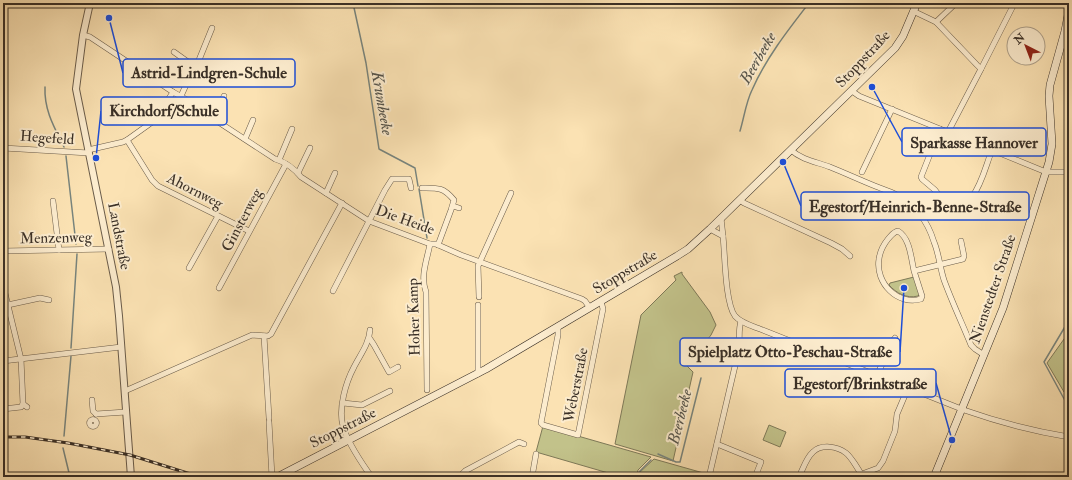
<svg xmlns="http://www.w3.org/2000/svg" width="1072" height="480" viewBox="0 0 1072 480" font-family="'IM FELL Double Pica',serif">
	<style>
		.green { fill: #c2c28a; stroke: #7e7958 }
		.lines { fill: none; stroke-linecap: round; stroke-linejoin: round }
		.stream { stroke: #78847d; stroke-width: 1.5 }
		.minor-casing { stroke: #6a5c4a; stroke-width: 6 }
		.tertiary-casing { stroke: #6a5c4a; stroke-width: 8 }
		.secondary-casing { stroke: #3a3027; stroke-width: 8 }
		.minor { stroke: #fcecce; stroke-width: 5 }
		.tertiary { stroke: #fcecce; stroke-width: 6 }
		.secondary { stroke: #fcecce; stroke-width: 7 }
		.rail-casing { stroke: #3a3027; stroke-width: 3 }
		.rail { stroke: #fcecce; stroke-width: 1.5; stroke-dasharray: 4.5; stroke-linecap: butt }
		.labels { text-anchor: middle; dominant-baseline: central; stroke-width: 4; stroke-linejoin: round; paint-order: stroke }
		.street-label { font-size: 15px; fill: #3a3027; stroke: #fcecce }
		.water-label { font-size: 16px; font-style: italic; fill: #54534b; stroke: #fcecce }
		.leader { fill: none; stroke: #1d4ed8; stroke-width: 1.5 }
		.callout-dot { fill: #1d4ed8; stroke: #fcecce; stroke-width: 1.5 }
		.callout { fill: #fcecce; stroke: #1d4ed8; stroke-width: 1.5 }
		.callout-label { font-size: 16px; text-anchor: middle; font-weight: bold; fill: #3a3027 }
	</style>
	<rect width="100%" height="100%" fill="#fbe2b3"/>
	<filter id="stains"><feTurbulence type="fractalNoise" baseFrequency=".005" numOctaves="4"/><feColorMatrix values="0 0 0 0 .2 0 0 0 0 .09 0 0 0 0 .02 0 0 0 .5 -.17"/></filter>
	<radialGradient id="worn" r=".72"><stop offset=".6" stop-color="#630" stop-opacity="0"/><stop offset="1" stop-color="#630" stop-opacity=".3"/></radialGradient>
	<g class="green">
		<polygon points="682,272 682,274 710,312 716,325 711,335 687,366 693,372 673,461 615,444 641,315 676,280 674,276"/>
		<path d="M914,277L920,294L918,296C907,299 896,293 889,285L890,283Z"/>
		<polygon points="1069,332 1069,383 1064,392 1047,363"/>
		<polygon points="769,425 786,432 780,447 763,440"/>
		<polygon points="543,426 651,457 638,470 636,477 622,477 536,452"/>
		<polygon points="654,459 707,474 708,475 708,477 638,477 639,473"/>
	</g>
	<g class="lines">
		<g class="stream">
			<polyline points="353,3 366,63 379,149 415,168 418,186"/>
			<path d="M45,87C44,110 54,127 64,147"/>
			<path d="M740,131C744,118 746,102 752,90C766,58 788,30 809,3"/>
			<polyline points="66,156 76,244"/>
			<polyline points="419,189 427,238"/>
			<polyline points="1069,320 1044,362 1069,408"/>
			<polyline points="71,348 77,254"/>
			<polyline points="64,436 71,356"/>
			<polyline points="63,448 70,477"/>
			<polyline points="658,454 676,462 680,462 701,378"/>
			<polyline points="637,477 638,473 651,460"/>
		</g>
		<g class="minor-casing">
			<g id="minor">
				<polyline points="913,11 936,22 977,65 981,69 948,132"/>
				<polyline points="936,22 956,3"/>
				<path d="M83,35L90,37L173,92L196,105L200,110L275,159C285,162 294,168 301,177L369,221L430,244H436L461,255L582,299L585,301L590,308"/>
				<polyline points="174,52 195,67"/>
				<polyline points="981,69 1013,6"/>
				<polyline points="852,91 859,96 1046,172 1069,172"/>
				<polyline points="181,96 191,74 199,60 212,28"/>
				<polyline points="215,119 224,96"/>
				<path d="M940,129L921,177L922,179L935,190L952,212C959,208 967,204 972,197C982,184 986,165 992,150"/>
				<polyline points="245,139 253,120"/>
				<polyline points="127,140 152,180 158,186 249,231"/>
				<polyline points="3,148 89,153"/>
				<polyline points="88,150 123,142 127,140 155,120 173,92"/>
				<path d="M791,150C802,160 817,162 830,167C845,173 860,180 875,186C882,189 890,191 897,195C915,205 928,222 934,242C939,254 940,268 944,280C952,302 962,323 971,345L975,349L984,355"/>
				<polyline points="279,160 292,129"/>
				<polyline points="862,172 892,109"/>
				<polyline points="298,173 310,148"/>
				<path d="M422,188C438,188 443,187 454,200L451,210L438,245"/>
				<polyline points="326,193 335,173"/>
				<polyline points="740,200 744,203 831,243 842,249 850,256"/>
				<polyline points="53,201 59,250"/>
				<polyline points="453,206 459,208"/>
				<polyline points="721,218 723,236"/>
				<path d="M710,229L723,236C725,254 725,303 735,316C741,323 752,326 760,329L964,410C998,422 1033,431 1069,437"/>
				<polyline points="3,251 109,249"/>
				<polyline points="189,268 218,216"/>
				<path d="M914,271C911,258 910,238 898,231C893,232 891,236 888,239C884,244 880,251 879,259C875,283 898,306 921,299L922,296L914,271L963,259L964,256L961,241"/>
				<polyline points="3,285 21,359 23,404 27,407"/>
				<polyline points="219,288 286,164"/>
				<polyline points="333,291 385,190 392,179 409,179 411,188"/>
				<polyline points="479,297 478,266 511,193"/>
				<polyline points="3,306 40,298 49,300"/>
				<polyline points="558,327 558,335 541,423 543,425 578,435 603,309 601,301"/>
				<path d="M370,330C369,344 360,355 354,367C346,382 338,408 343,426C347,441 359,459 368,472L372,477"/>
				<polyline points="264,336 269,418"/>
				<polyline points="370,339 374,345 389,372 398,367"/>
				<polyline points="3,361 121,347"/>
				<polyline points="478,374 478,305"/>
				<polyline points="877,376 891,343 895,338"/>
				<path d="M427,390L426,292C420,276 427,260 430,244"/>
				<polyline points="125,391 252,335 268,336 271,334 342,203"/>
				<polyline points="92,400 93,411 96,414"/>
				<polyline points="343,403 362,405 390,391"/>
				<polyline points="3,409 21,407 23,404"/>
				<polyline points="96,414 126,412"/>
				<circle cx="93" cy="423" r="3.5"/>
				<polyline points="269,422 272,477"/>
				<polyline points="717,444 761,462 755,477"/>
				<polyline points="862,474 878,468 883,461 895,431 897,414 908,388"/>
				<polyline points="3,475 33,476 40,477"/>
				<polyline points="462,477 462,474 465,471 519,442 524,444"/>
				<polyline points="532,477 536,454"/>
				<path d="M709,477L739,349C740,340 738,330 741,321"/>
				<path d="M799,477C803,469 806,458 813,452C821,444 837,446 846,453C851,457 859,470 862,476"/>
			</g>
		</g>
		<g class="tertiary-casing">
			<polyline id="tertiary" points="90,3 83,35 76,89 116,287 119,316 131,477"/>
		</g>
		<g class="secondary-casing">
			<g id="secondary">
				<polyline points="277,477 486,369 677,256 688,249 710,229 895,48 903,36 917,3"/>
				<polyline points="934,477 1003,308 1049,162 1052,144 1049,96 1050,85 1065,31 1069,10"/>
			</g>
		</g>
		<use href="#minor" class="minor"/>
		<use href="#tertiary" class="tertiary"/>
		<use href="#secondary" class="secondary"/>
		<g class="rail-casing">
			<polyline id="rail" points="3,437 25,437 68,443 130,455 200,477"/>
		</g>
		<use href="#rail" class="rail"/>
	</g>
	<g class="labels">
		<g class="street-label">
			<text transform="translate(863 59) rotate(-47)">Stoppstraße</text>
			<text transform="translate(47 138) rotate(4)">Hegefeld</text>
			<text transform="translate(195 191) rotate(27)">Ahornweg</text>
			<text transform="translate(242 220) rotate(-62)">Ginsterweg</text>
			<text transform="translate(405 220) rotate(20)">Die Heide</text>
			<text transform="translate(119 236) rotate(79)">Landstraße</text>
			<text transform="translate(56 238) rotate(-1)">Menzenweg</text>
			<text transform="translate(625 272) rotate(-31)">Stoppstraße</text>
			<text transform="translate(993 289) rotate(-71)">Nienstedter Straße</text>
			<text transform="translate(414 317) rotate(-92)">Hoher Kamp</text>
			<text transform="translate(576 385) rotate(-79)">Weberstraße</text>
			<text transform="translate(343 428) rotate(-27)">Stoppstraße</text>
		</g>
		<g class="water-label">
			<text transform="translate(758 58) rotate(-60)">Beerbeeke</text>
			<text transform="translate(382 103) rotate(80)">Krumbeeke</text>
			<text transform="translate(680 417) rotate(-76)">Beerbeeke</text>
		</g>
	</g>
	<path class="leader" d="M109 18L123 73M96 158L101 111M872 87L902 142M783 162L801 206M904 288L900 352M952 440L936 383"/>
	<g class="callout-dot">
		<circle cx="109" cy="18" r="4"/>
		<circle cx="96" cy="158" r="4"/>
		<circle cx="872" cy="87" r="4"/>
		<circle cx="783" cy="162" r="4"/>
		<circle cx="904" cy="288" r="4"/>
		<circle cx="952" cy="440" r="4"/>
	</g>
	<g class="callout">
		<rect x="123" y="59" width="172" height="28" rx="4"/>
		<rect x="101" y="97" width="126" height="28" rx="4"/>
		<rect x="902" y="128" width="144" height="28" rx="4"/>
		<rect x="801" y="192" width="228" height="28" rx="4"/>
		<rect x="680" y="338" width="220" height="28" rx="4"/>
		<rect x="785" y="369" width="151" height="28" rx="4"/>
	</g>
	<g class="callout-label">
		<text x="209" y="78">Astrid-Lindgren-Schule</text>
		<text x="164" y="116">Kirchdorf/Schule</text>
		<text x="974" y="148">Sparkasse Hannover</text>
		<text x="915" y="212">Egestorf/Heinrich-Benne-Straße</text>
		<text x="790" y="357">Spielplatz Otto-Peschau-Straße</text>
		<text x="860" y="389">Egestorf/Brinkstraße</text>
	</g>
	<rect width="1072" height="480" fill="none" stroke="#fbe2b3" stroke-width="16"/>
	<rect x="4" y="4" width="1064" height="472" fill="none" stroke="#3a3027" stroke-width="2"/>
	<rect x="8" y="8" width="1056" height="464" fill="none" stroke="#3a3027"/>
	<g transform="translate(1026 46) rotate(318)"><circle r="19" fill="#fcecce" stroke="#aea18b"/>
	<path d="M0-3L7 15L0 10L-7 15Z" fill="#8f2418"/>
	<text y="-6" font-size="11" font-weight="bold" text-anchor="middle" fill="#3a3027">N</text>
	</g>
	<rect width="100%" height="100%" filter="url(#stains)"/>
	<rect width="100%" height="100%" fill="url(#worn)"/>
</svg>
